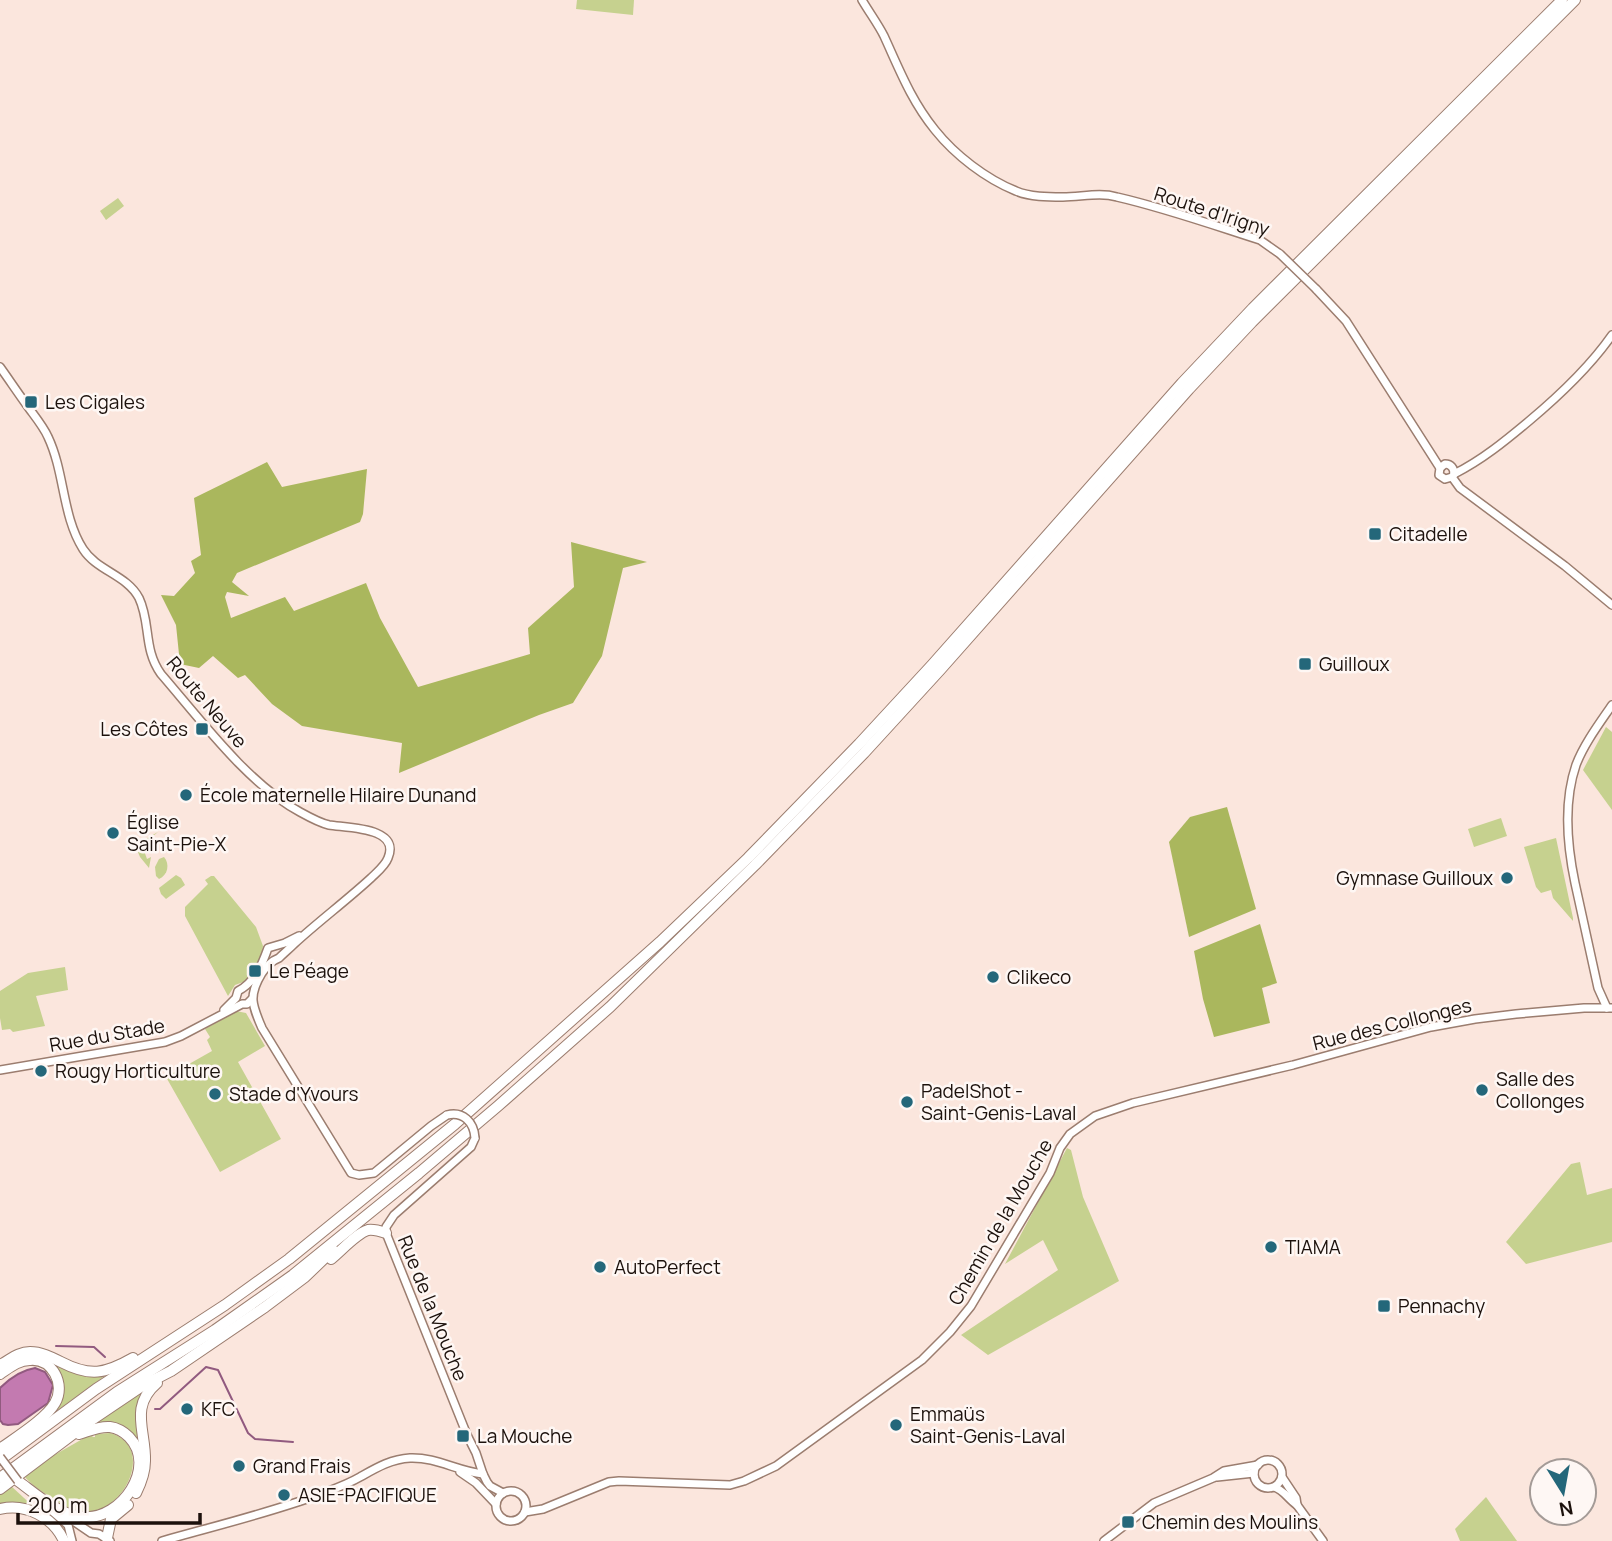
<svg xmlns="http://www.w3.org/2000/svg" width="1612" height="1541" viewBox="0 0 1612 1541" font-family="Manrope,sans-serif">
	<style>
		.green { fill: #c6d18f }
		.forest { fill: #aab75d }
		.water { fill: #c37ab0; stroke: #915a7f; stroke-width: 2 }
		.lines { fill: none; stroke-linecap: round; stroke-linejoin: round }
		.stream { stroke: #915a7f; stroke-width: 2 }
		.secondary-casing { stroke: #9b7d6f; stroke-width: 10 }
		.highway-casing { stroke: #9b7d6f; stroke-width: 12 }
		.secondary { stroke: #fff; stroke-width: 7 }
		.highway { stroke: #fff; stroke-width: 10 }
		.secondary-bridge-casing { stroke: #9b7d6f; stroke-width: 10; stroke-linecap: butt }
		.secondary-bridge { stroke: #fff; stroke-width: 7 }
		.poi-dot { fill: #24677a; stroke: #fef7f4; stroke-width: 2.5 }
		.labels { text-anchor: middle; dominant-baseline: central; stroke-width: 5; stroke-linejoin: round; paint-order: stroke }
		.street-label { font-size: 19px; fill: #1c110c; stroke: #fef7f4 }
		.poi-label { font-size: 19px; fill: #1c110c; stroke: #fef7f4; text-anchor: start }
	</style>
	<rect width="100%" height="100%" fill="#fbe6dd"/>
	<g class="green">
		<polygon points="577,0 634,0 633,15 576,9"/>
		<polygon points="118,198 124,206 106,220 100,211"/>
		<polygon points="1606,727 1612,732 1612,810 1583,770"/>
		<polygon points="1501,818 1507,836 1474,847 1468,829"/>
		<polygon points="158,832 142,845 147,859 151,857 149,868 140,857 135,845"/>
		<polygon points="1556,838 1573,918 1573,921 1553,898 1551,890 1541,893 1536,887 1524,847"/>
		<path d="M164,857C170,864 168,875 159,879L156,876L155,867L159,859Z"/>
		<polygon points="176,875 181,878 185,885 166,899 161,894 159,888"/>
		<polygon points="211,876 214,876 256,927 263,946 261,960 252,974 246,981 235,985 228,996 185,916 185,907 208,884 205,880"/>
		<polygon points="65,967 68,990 36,996 45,1026 13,1032 10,1029 2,1030 0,1018 0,991 28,973"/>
		<polygon points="236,1011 246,1013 265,1046 238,1062 281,1139 220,1172 166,1077 212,1051 207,1040 210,1037 205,1029"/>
		<polygon points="1067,1148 1071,1150 1083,1197 1119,1281 988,1355 961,1335 1058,1270 1043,1240 1005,1264"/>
		<polygon points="1580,1162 1587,1195 1612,1188 1612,1242 1526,1264 1506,1242 1571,1164"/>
		<path d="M47,1359L91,1375H106L54,1413C70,1388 66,1379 47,1359Z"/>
		<polygon points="144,1391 140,1442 93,1425"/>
		<path d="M110,1433C157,1446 124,1516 83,1512C72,1511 63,1505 54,1499C44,1493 31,1485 24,1476L49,1458L86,1437L92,1436L93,1437H95V1434Z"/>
		<polygon points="11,1486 36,1509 0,1506 0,1494"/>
		<polygon points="1486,1497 1517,1541 1460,1541 1455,1529"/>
	</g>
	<g class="forest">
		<polygon points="267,462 282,487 367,469 363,514 360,522 237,573 232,582 249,596 227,592 225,597 231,618 285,597 294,611 366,583 380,618 418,687 530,654 528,628 574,587 571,542 647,562 623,568 602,656 573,703 539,715 399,773 402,743 302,726 272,704 245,675 238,678 213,656 199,668 180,664 176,625 161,595 174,596 195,573 191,561 201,555 194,498"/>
		<polygon points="1227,807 1256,909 1189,937 1169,842 1190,817"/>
		<polygon points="1260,924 1277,983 1262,988 1270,1023 1214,1037 1203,999 1194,951"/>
	</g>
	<path class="water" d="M35,1368L45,1372L53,1385L48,1403L18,1424L8,1425L3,1424L0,1420V1388C9,1379 22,1370 35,1368Z"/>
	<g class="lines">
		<g class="stream">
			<polyline points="56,1346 94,1347 105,1357"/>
			<polyline points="155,1409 160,1409 206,1367 218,1370 248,1433 255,1439 293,1442"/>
		</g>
		<g class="secondary-casing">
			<g id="secondary">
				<path d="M862,0C869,12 878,24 884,36C900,71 911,100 935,130C955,155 986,179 1016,191C1030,197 1048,197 1063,197C1081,197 1100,192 1117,197C1165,208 1213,225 1260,240L1280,254"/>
				<polyline points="1316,289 1346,321 1440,468 1439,475 1445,479 1452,477"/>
				<path d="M0,367C10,381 20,396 31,411C37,419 44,428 48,437C65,473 62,516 83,549C97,571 127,575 139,598C151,623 143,649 161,674C200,719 248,784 300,812C309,817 320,823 329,825C347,828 401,827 388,858C385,866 377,872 371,878C346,901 319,921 294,944C289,949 284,953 279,958C271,961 267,966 262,973C248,996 252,1005 262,1028L351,1173L359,1175L374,1173L431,1126L447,1115"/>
				<path d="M1440,468L1445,464C1451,464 1454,468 1454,474"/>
				<path d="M1454,474C1482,460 1505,441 1529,421C1560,395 1589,368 1612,335"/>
				<polyline points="1452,477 1460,488 1565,566 1612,605"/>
				<path d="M1607,1008L1598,988L1575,883C1567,845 1563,803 1576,765C1584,744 1599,724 1612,705"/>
				<path d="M224,1010L236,998L238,991C255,982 262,965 268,948L285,943L299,936"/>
				<polyline points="0,1070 165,1042 181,1036 242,1004 247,1004 252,999"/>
				<polyline points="475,1138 471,1147 394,1215 386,1227 386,1233 467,1435 476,1453 483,1474 487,1482 490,1486 503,1493"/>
				<circle cx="1268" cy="1474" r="14"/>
				<polyline points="460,1472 476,1483 496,1504"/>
				<polyline points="1217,1477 1254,1473"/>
				<polyline points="1282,1477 1296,1498 1297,1505 1323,1541"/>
				<path d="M1274,1487C1284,1490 1288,1499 1297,1505"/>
				<circle cx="511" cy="1506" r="15"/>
				<polyline points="45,1505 68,1525 72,1541"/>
				<polyline points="525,1512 543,1509 609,1482 619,1481 730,1485 744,1481 776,1466 922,1360 950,1332 971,1306 1050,1173 1060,1148 1070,1134 1095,1116 1133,1103 1293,1065 1431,1027 1475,1019 1516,1014 1584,1008 1612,1008"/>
				<polyline points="63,1514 91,1533 99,1534 110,1541"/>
				<path d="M162,1541C215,1526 269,1513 321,1494C334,1489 348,1484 360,1477C376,1468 391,1459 410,1458C436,1457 457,1471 483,1474"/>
				<polyline points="1104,1541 1154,1503 1213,1478 1224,1471 1258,1465"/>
			</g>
		</g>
		<g class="highway-casing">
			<g id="highway">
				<path d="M331,1259C341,1251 357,1233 368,1230C374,1229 380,1231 386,1233"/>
				<path d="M0,1365C10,1360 18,1352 30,1352C41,1352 51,1357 61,1362C90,1377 105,1374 133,1358"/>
				<path d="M0,1374C9,1368 18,1360 30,1360C52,1358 66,1384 55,1403C46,1419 15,1438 0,1449"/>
				<polyline points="0,1460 96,1389 225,1305 289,1259 455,1124 660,942 748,858 859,744 932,665 1182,383 1253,308 1562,0"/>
				<polyline points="0,1478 117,1392 215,1330 293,1275 419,1173 498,1106 610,1007 755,865 864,753 940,670 1189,389 1252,322 1575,0"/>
				<path d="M18,1481C37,1495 60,1516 84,1517C121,1520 158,1467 129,1437C124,1432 117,1428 110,1427C99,1426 89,1431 79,1434"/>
				<polyline points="0,1489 93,1419 142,1386 171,1371 265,1307 305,1277 333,1250"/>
				<path d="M136,1493C141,1483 145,1473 145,1461C146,1431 129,1407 157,1383"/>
				<path d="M0,1509C26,1503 53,1517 64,1541"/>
				<polyline points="107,1538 111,1519 128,1505"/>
			</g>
		</g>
		<use href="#secondary" class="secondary"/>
		<use href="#highway" class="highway"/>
		<g class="secondary-bridge-casing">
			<g id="secondary-bridge">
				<polyline points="1280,254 1316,289"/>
				<path d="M447,1115C463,1111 474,1122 475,1138"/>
				<polyline points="0,1457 18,1481"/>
			</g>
		</g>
		<use href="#secondary-bridge" class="secondary-bridge"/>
	</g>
	<g class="poi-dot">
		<rect x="24" y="395" width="14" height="14" rx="3.5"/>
		<rect x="1368" y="527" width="14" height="14" rx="3.5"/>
		<rect x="1298" y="657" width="14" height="14" rx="3.5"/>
		<rect x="195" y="722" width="14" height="14" rx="3.5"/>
		<circle cx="186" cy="795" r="7"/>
		<circle cx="113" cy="833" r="7"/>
		<circle cx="1507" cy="878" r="7"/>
		<rect x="248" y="964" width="14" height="14" rx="3.5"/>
		<circle cx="993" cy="977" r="7"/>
		<circle cx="41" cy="1071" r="7"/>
		<circle cx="1482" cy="1090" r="7"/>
		<circle cx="215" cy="1094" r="7"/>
		<circle cx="907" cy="1102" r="7"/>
		<circle cx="1271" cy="1247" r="7"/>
		<circle cx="600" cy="1267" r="7"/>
		<rect x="1377" y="1299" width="14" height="14" rx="3.5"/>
		<circle cx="187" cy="1409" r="7"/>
		<circle cx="896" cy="1425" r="7"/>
		<rect x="456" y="1429" width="14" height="14" rx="3.5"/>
		<circle cx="239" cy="1466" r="7"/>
		<circle cx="284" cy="1495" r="7"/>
		<rect x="1121" y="1515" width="14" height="14" rx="3.5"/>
	</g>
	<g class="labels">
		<g class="street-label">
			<text transform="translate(1212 211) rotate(18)">Route d'Irigny</text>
			<text transform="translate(207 702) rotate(50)">Route Neuve</text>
			<text transform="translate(1392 1024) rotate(-14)">Rue des Collonges</text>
			<text transform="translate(107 1035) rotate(-10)">Rue du Stade</text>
			<text transform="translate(1000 1222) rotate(-60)">Chemin de la Mouche</text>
			<text transform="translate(433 1308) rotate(68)">Rue de la Mouche</text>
		</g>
		<g class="poi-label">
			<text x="45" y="402">Les Cigales</text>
			<text x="1389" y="534">Citadelle</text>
			<text x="1319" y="664">Guilloux</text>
			<text x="188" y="729" text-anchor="end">Les Côtes</text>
			<text x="200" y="795">École maternelle Hilaire Dunand</text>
			<text x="127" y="822">Église<tspan x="127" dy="22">Saint-Pie-X</tspan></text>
			<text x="1493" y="878" text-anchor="end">Gymnase Guilloux</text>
			<text x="269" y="971">Le Péage</text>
			<text x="1007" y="977">Clikeco</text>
			<text x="55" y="1071">Rougy Horticulture</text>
			<text x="1496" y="1079">Salle des<tspan x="1496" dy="22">Collonges</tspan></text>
			<text x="921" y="1091">PadelShot -<tspan x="921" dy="22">Saint-Genis-Laval</tspan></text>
			<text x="229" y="1094">Stade d'Yvours</text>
			<text x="1285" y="1247">TIAMA</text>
			<text x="614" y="1267">AutoPerfect</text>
			<text x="1398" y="1306">Pennachy</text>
			<text x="201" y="1409">KFC</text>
			<text x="910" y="1414">Emmaüs<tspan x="910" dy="22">Saint-Genis-Laval</tspan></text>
			<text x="477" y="1436">La Mouche</text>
			<text x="253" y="1466">Grand Frais</text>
			<text x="298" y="1495">ASIE-PACIFIQUE</text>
			<text x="1142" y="1522">Chemin des Moulins</text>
		</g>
	</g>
	<g transform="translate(1563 1492) rotate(169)"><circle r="33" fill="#fef7f4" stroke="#a49b97" stroke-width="2"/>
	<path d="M0-5L12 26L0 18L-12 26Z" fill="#24677a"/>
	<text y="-10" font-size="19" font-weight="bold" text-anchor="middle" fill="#1c110c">N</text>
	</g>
	<path d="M18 1513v10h182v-10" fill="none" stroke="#1c110c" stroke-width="3.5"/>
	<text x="28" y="1513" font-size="21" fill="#1c110c" stroke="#fef7f4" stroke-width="5" paint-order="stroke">200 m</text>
</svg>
